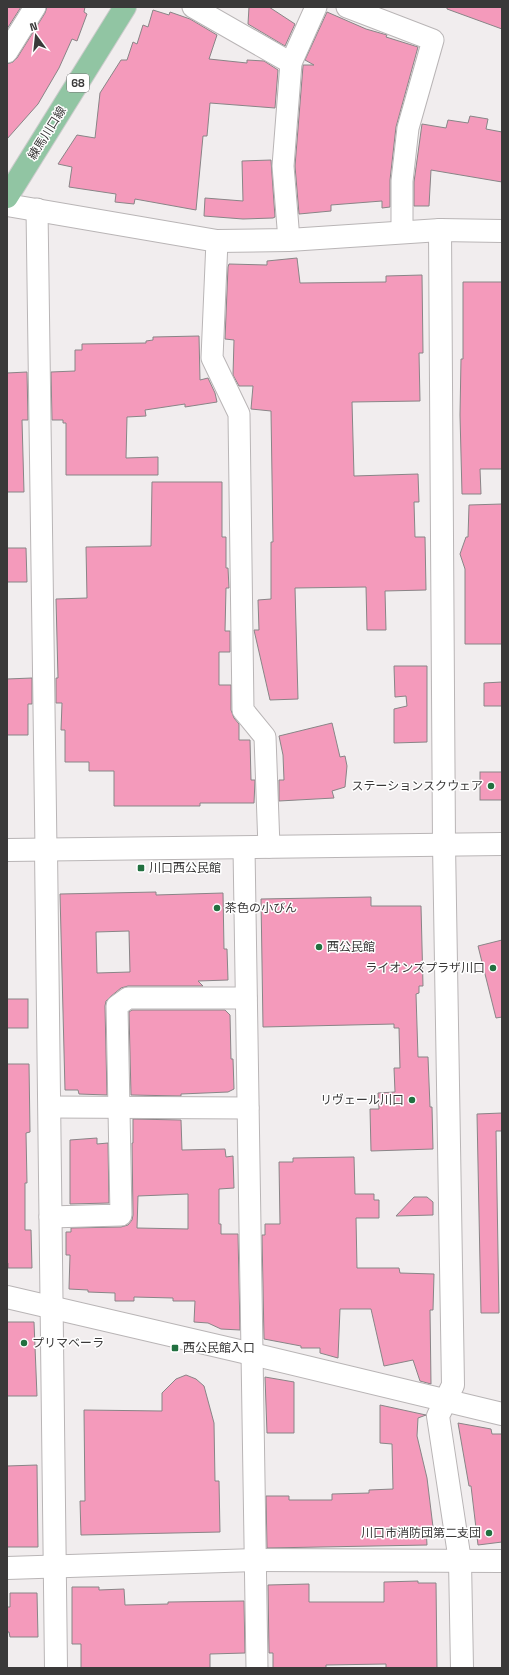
<svg xmlns="http://www.w3.org/2000/svg" width="509" height="1675" viewBox="0 0 509 1675" font-family="'Space Grotesk','Noto Sans JP',sans-serif">
	<style>
		.building { fill: #f49abb; stroke: #898587; fill-rule: evenodd }
		.lines { fill: none; stroke-linecap: round; stroke-linejoin: round }
		.minor-casing { stroke: #b9b5b6; stroke-width: 23 }
		.tertiary-casing { stroke: #b9b5b6; stroke-width: 24 }
		.primary-casing { stroke: #ccc; stroke-width: 24 }
		.minor { stroke: #fff; stroke-width: 21 }
		.tertiary { stroke: #fff; stroke-width: 22 }
		.primary { stroke: #91c5a3; stroke-width: 22 }
		.poi-dot { fill: #227040; stroke: #fff; stroke-width: 1.5 }
		.labels { text-anchor: middle; dominant-baseline: central; stroke-width: 3; stroke-linejoin: round; paint-order: stroke }
		.shield { fill: #fff; stroke: #757474; stroke-width: 1 }
		.shield-label { font-size: 11px; font-weight: bold; fill: #3a3939 }
		.street-label { font-size: 12px; fill: #3a3939; stroke: #fff }
		.poi-label { font-size: 12px; fill: #3a3939; stroke: #fff; text-anchor: start }
	</style>
	<rect width="100%" height="100%" fill="#f1edee"/>
	<g class="building">
		<polygon points="7,7 21,7 7,29"/>
		<polygon points="47,7 85,7 84,12 87,14 77,41 72,39 59,68 38,104 7,139 7,64 13,62 17,58 45,13"/>
		<polygon points="249,7 269,7 295,24 285,46 248,24"/>
		<polygon points="447,7 502,7 502,29 447,9"/>
		<polygon points="153,10 169,15 170,12 190,19 217,35 209,59 247,63 247,60 264,61 278,70 275,108 210,103 207,136 203,136 196,210 135,199 134,204 115,202 116,194 69,187 72,167 58,164 77,135 95,138 100,93 121,60 127,60 133,42 137,44 143,25 148,27"/>
		<polygon points="327,12 366,29 387,35 386,37 418,47 396,127 390,180 390,207 382,208 382,201 331,205 331,211 299,214 295,166 303,66 303,65 314,65 305,60"/>
		<polygon points="470,116 488,119 486,129 502,132 502,182 431,170 429,206 414,206 414,182 422,124 446,128 448,120 468,123"/>
		<polygon points="271,160 275,217 273,218 243,219 204,216 205,198 243,201 242,161"/>
		<polygon points="297,258 300,283 386,282 386,276 422,275 423,353 419,353 420,401 352,402 354,476 418,474 419,502 414,502 415,537 425,537 426,590 385,591 386,630 367,630 366,587 295,588 298,699 270,700 254,630 259,630 258,600 271,599 271,542 273,542 271,411 251,409 253,386 239,386 233,375 234,340 225,339 228,267 229,264 267,265 267,261"/>
		<polygon points="463,282 502,282 502,469 480,469 481,494 462,494 460,415 461,359 463,359"/>
		<polygon points="199,336 200,380 208,378 215,393 217,402 185,407 185,404 145,410 146,416 127,417 126,458 158,457 158,475 66,475 66,423 63,423 63,420 52,420 51,372 75,371 75,350 82,350 82,344 146,343 146,341 153,340 153,337"/>
		<polygon points="27,372 28,420 22,420 24,492 7,492 7,373"/>
		<polygon points="152,482 222,482 222,537 226,537 226,568 228,568 229,588 226,588 225,631 230,631 230,652 219,652 219,685 231,685 231,710 234,718 239,724 239,740 250,740 251,780 255,780 254,803 200,803 200,806 114,806 114,771 89,771 89,762 65,762 65,730 61,730 62,703 56,703 56,678 58,678 56,599 87,598 86,547 151,546"/>
		<polygon points="502,504 502,644 465,644 465,569 460,554 466,537 468,537 469,505"/>
		<polygon points="7,548 26,548 27,582 7,582"/>
		<polygon points="394,666 427,666 427,742 394,743 394,709 407,706 406,696 395,697"/>
		<polygon points="32,678 32,704 28,704 28,735 7,735 7,679"/>
		<polygon points="502,682 502,706 484,706 484,683"/>
		<polygon points="332,723 340,757 345,756 347,766 345,787 332,791 334,798 279,801 279,780 284,780 283,755 279,736"/>
		<rect x="480" y="772" width="22" height="28"/>
		<path d="M156,892V895L223,893L224,949H227L228,980L198,981L203,986H128L121,988L110,997L106,1001L105,1006L107,1095L79,1094L78,1090H65L60,894ZM129,931L130,972L97,973L96,932Z"/>
		<polygon points="371,897 371,906 421,906 423,986 419,986 419,993 416,994 418,1057 428,1057 430,1107 432,1107 433,1149 371,1151 370,1109 379,1109 378,1093 395,1092 394,1068 400,1068 399,1028 394,1028 394,1024 263,1027 261,899"/>
		<polygon points="502,940 502,1017 496,1018 478,946"/>
		<rect x="7" y="999" width="21" height="29"/>
		<polygon points="132,1010 225,1010 230,1015 231,1059 233,1059 234,1089 228,1092 181,1094 181,1096 131,1095 129,1012"/>
		<polygon points="7,1064 29,1064 30,1132 26,1133 27,1183 25,1183 25,1230 31,1230 32,1268 8,1268 8,1263 7,1263"/>
		<polygon points="502,1113 502,1131 496,1131 499,1313 481,1313 477,1114"/>
		<path d="M133,1119L181,1120L182,1150L225,1149L226,1157L233,1156L234,1188L219,1189V1224H221V1234H238L240,1330L221,1329L208,1323L194,1322L195,1301H173V1298L134,1297V1301H115V1293L88,1292V1290L69,1289L70,1255H66V1232H71V1228L121,1227L128,1225L132,1220L133,1215L132,1143H133ZM188,1194V1229L137,1228L138,1196Z"/>
		<polygon points="97,1138 97,1144 108,1143 109,1203 70,1204 70,1140"/>
		<polygon points="354,1157 355,1194 374,1194 374,1200 379,1200 379,1218 356,1218 357,1268 399,1268 400,1273 434,1274 433,1310 430,1310 431,1384 420,1381 413,1360 384,1366 371,1309 340,1309 338,1358 320,1353 320,1348 301,1348 301,1346 264,1339 262,1235 265,1235 265,1224 280,1224 279,1162 293,1162 293,1158"/>
		<polygon points="414,1197 427,1197 433,1202 433,1215 396,1216"/>
		<polygon points="7,1322 34,1322 37,1396 7,1396"/>
		<polygon points="186,1375 196,1379 204,1386 214,1423 215,1481 219,1481 220,1532 81,1535 80,1501 85,1501 84,1410 162,1411 162,1393 176,1379"/>
		<polygon points="265,1377 294,1382 294,1433 267,1433"/>
		<polygon points="380,1405 426,1415 418,1418 417,1436 427,1478 433,1527 426,1527 427,1545 267,1548 266,1496 289,1496 289,1500 332,1500 332,1494 369,1493 369,1490 393,1489 392,1444 380,1443"/>
		<polygon points="458,1423 491,1429 492,1434 502,1434 502,1542 478,1545 471,1486 469,1486"/>
		<polygon points="37,1465 38,1547 7,1547 7,1466"/>
		<polygon points="418,1581 418,1583 436,1583 437,1668 386,1668 386,1664 326,1665 326,1668 273,1668 273,1653 269,1653 268,1585 309,1584 309,1602 384,1602 384,1582"/>
		<polygon points="72,1587 99,1587 99,1590 124,1589 125,1605 168,1604 168,1602 244,1601 245,1653 210,1654 210,1668 81,1668 81,1644 72,1644"/>
		<polygon points="10,1593 37,1593 38,1637 10,1637 9,1632 7,1632 7,1607 10,1607"/>
	</g>
	<g class="lines">
		<g class="minor-casing">
			<g id="minor">
				<polyline points="193,7 291,63"/>
				<polyline points="347,7 433,40 408,128 402,181 402,232"/>
				<polyline points="7,52 35,7"/>
				<polyline points="37,209 46,850"/>
				<polyline points="289,240 283,166 291,63 316,7"/>
				<polyline points="217,241 212,358 239,414 243,710 265,737 269,847"/>
				<polyline points="244,848 257,1668"/>
				<polyline points="50,1107 248,1108"/>
				<polyline points="50,1217 121,1215 117,1006 128,998 246,998"/>
			</g>
		</g>
		<g class="tertiary-casing">
			<g id="tertiary">
				<polyline points="7,205 217,241 289,240 440,230 502,231"/>
				<polyline points="440,230 444,844 453,1385 438,1416 460,1561 462,1668"/>
				<polyline points="7,850 502,844"/>
				<polyline points="46,850 56,1668"/>
				<polyline points="7,1297 252,1354 502,1414"/>
				<polyline points="7,1568 256,1560 502,1561"/>
			</g>
		</g>
		<g class="primary-casing">
			<polyline id="primary" points="7,197 125,7"/>
		</g>
		<use href="#minor" class="minor"/>
		<use href="#tertiary" class="tertiary"/>
		<use href="#primary" class="primary"/>
	</g>
	<g class="poi-dot">
		<circle cx="491" cy="786" r="4"/>
		<rect x="137" y="864" width="8" height="8" rx="2"/>
		<circle cx="217" cy="908" r="4"/>
		<circle cx="319" cy="947" r="4"/>
		<circle cx="493" cy="968" r="4"/>
		<circle cx="412" cy="1100" r="4"/>
		<circle cx="24" cy="1343" r="4"/>
		<rect x="171" y="1344" width="8" height="8" rx="2"/>
		<circle cx="489" cy="1533" r="4"/>
	</g>
	<g class="labels">
		<rect class="shield" x="67" y="74" width="22" height="18" rx="3"/>
		<g class="shield-label">
			<text x="78" y="83">68</text>
		</g>
		<g class="street-label">
			<text transform="translate(47 133) rotate(-58)">練馬川口線</text>
		</g>
		<g class="poi-label">
			<text x="483" y="786" text-anchor="end">ステーションスクウェア</text>
			<text x="149" y="868">川口西公民館</text>
			<text x="225" y="908">茶色の小びん</text>
			<text x="327" y="947">西公民館</text>
			<text x="485" y="968" text-anchor="end">ライオンズプラザ川口</text>
			<text x="404" y="1100" text-anchor="end">リヴェール川口</text>
			<text x="32" y="1343">プリマベーラ</text>
			<text x="183" y="1348">西公民館入口</text>
			<text x="481" y="1533" text-anchor="end">川口市消防団第二支団</text>
		</g>
	</g>
	<rect width="509" height="1675" fill="none" stroke="#3a3939" stroke-width="16"/>
	<g transform="translate(36 36) rotate(345)" stroke="#ffffff" stroke-width="3" paint-order="stroke">
	<path d="M0-3L7 15L0 10L-7 15Z" fill="#3a3939"/>
	<text y="-6" font-size="11" font-weight="bold" text-anchor="middle" fill="#3a3939">N</text>
	</g>
</svg>
